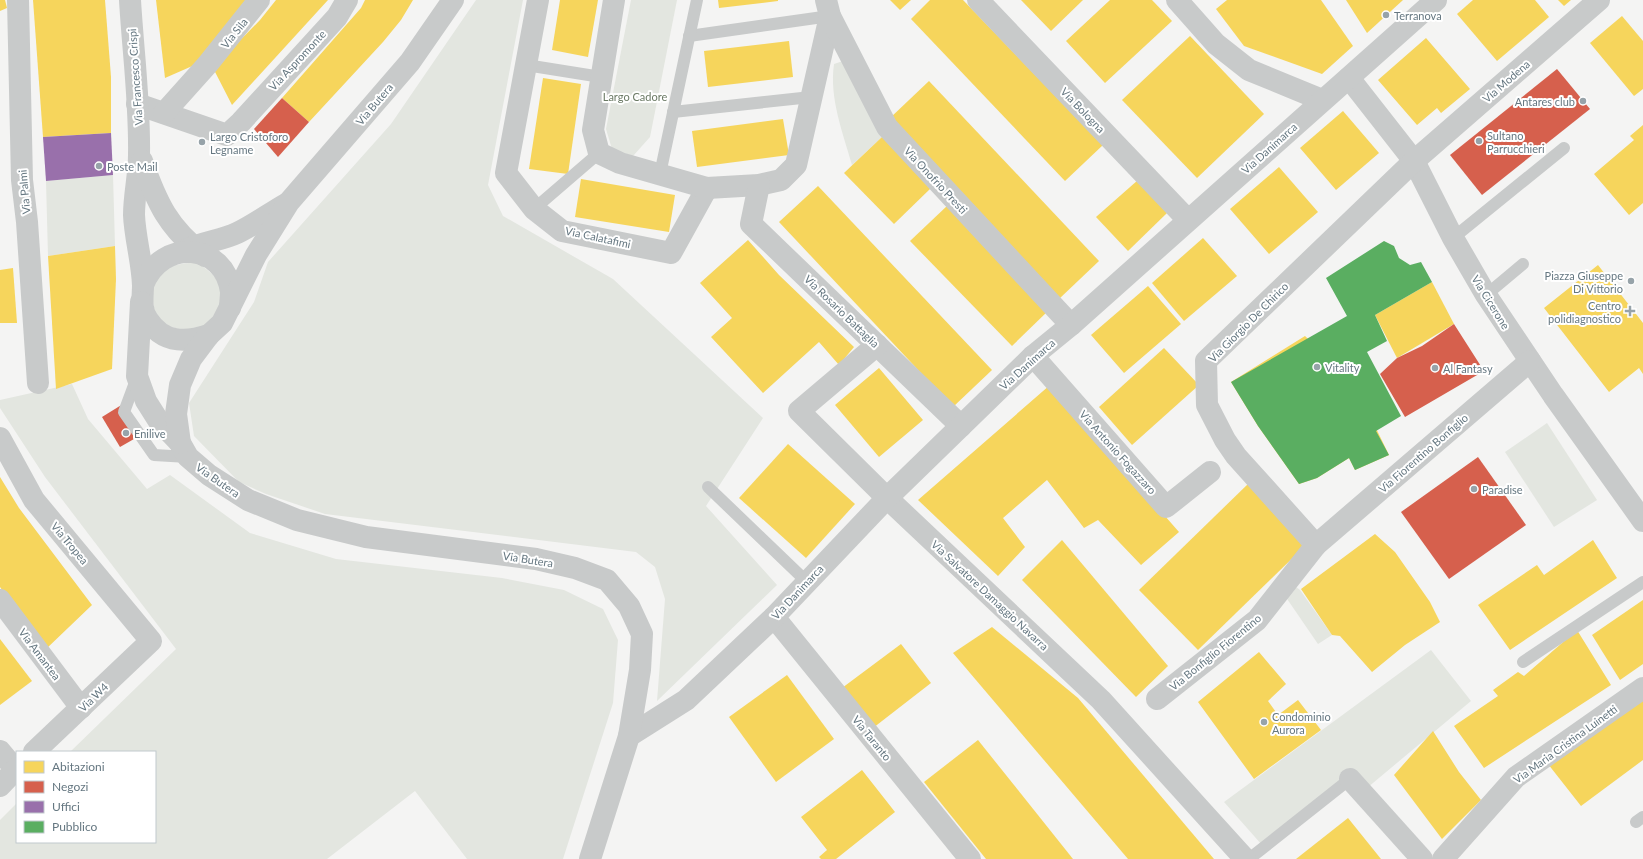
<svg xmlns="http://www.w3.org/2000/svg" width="1643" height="859" viewBox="0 0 1643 859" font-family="Lato,sans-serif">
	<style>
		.green { fill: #e3e6e0 }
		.homes { fill: #f6d55c }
		.shops { fill: #d6604d }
		.offices { fill: #9970ab }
		.public { fill: #5aae61 }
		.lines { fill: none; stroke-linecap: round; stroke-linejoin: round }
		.service { stroke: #c8caca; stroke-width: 12 }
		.minor { stroke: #c8caca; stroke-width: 22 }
		.tertiary { stroke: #c8caca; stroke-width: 22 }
		.poi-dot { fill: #97a3a9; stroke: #fff; stroke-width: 1.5 }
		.labels { text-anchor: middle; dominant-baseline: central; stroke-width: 4; stroke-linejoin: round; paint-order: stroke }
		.poi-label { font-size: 11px; fill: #657781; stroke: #fff; text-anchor: start }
		.street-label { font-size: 11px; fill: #657781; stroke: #fff }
		.park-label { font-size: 11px; fill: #6a7964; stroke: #fff }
	</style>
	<rect width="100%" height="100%" fill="#f4f4f3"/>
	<g class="green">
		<polygon points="476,0 523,0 488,185 503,216 613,279 763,418 706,506 777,585 657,701 665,599 655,567 636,552 325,514 266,494 239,482 194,436 189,403 254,302 268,262 391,124"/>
		<polygon points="631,0 677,0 650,137 633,156 612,149 606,129"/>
		<path d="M843,61L882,137L852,165C843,133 829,98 834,64Z"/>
		<polygon points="113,175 115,246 48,256 46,181"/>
		<path d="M195,262C216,272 233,295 215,318C210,324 198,328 191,332C155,323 156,324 151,287L168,266Z"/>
		<polygon points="72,384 88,419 147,489 170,475 250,533 336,559 502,578 564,590 603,609 618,640 613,703 563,859 467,859 415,791 327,859 0,859 0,820 17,803 17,842 155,842 155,752 70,752 176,649 45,477 0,408 0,400"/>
		<polygon points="1547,423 1597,500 1554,527 1505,452"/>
		<polygon points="1296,587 1300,590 1332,635 1318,644 1283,593"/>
		<polygon points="1431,650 1471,701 1367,788 1350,776 1262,845 1224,802"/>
	</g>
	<g class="homes">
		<polygon points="0,0 5,0 7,8 0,11"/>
		<polygon points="33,0 105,0 111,77 111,133 43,137"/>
		<polygon points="156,0 246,0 206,60 165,78"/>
		<polygon points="276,0 328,0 232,105 213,68 260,20"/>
		<polygon points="365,0 413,0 401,20 383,42 309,122 282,98 361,8"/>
		<polygon points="560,0 598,0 588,57 552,50"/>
		<polygon points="718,0 778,0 778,1 719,8"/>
		<polygon points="890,0 911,0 900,10"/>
		<polygon points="930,0 963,0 1103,145 1065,181 911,19"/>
		<polygon points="1021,0 1083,0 1051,31"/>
		<polygon points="1110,0 1152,0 1172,21 1105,83 1066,41"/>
		<polygon points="1227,0 1321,0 1353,46 1322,74 1244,46 1216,9"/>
		<polygon points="1346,0 1403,0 1367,33"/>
		<polygon points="1473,0 1535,0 1549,17 1497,61 1457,14"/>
		<polygon points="1558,0 1571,0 1564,6"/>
		<polygon points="1622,16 1643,41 1643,89 1634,96 1590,43"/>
		<polygon points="1190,36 1264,114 1197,178 1122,100"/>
		<polygon points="1426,38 1470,89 1441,113 1437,108 1417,125 1378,80"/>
		<polygon points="789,41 793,77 708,87 704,51"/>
		<polygon points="543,78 581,84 568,174 529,169"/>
		<polygon points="929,81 1099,261 1059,299 889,119"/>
		<polygon points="1343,111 1379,153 1336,190 1300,148"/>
		<polygon points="783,119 789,155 697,167 692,131"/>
		<polygon points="1643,125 1643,203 1629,215 1594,174 1634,140 1630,136"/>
		<polygon points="882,137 931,188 894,224 844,173"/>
		<polygon points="1279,167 1318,212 1269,254 1230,209"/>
		<polygon points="581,179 675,195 669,232 575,217"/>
		<polygon points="1138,180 1167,213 1128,251 1096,217"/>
		<polygon points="818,186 992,370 953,407 779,222"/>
		<polygon points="948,205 1050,309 1012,346 910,241"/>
		<polygon points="1203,238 1237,276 1184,321 1152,283"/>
		<polygon points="748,240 779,275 854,347 839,365 819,342 763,393 711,337 732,318 700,283"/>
		<polygon points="115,246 116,279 112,369 56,389 48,256"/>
		<polygon points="1598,265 1643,323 1643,374 1639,368 1609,392 1544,308"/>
		<polygon points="13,268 17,323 0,323 0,270"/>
		<polygon points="1432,282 1454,324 1397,358 1375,315"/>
		<polygon points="1148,286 1181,324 1124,373 1091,335"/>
		<polygon points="1305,336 1366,394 1371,418 1389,455 1355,470 1349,458 1317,478 1299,484 1258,426 1231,382"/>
		<polygon points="1164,348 1199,385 1132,445 1099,407"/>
		<polygon points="879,368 923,420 879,457 835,405"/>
		<polygon points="1050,385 1179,532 1141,565 1098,520 1084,528 1047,480 1003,518 1025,547 998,576 918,500"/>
		<polygon points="788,444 855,504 806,558 739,498"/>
		<polygon points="0,477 19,508 92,605 45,650 0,587"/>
		<polygon points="1250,482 1309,542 1198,650 1139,590"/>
		<polygon points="1375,534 1395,552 1430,602 1440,622 1405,645 1372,672 1340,636 1332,635 1301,589"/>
		<polygon points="1062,540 1168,666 1136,697 1022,580"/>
		<polygon points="1593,540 1617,578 1510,650 1478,605 1537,565 1544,575"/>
		<polygon points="1643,600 1643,664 1620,680 1592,635"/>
		<polygon points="992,627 1078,698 1214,859 1128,859 953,653"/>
		<polygon points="1577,630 1611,685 1484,768 1454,726 1498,696 1493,690 1518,672 1524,676"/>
		<polygon points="0,639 32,681 0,705"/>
		<polygon points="901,644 931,683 873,728 842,688"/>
		<polygon points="1259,652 1286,684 1268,701 1278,715 1298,700 1321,730 1254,779 1198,702"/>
		<polygon points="787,675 834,739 776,782 729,717"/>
		<polygon points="1643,698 1643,760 1581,806 1548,764"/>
		<polygon points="1433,731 1459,772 1481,800 1442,839 1394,775"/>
		<polygon points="978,740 1073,859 986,859 924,782"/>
		<polygon points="862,770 895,812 836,859 821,859 819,857 827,850 801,817"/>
		<polygon points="1348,818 1381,859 1296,859"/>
	</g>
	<g class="shops">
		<polygon points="1557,69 1590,109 1482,195 1450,155"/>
		<polygon points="282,98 309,122 278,157 254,129"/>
		<polygon points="1454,324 1484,371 1405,417 1380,374 1397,358 1422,346"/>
		<polygon points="123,404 141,435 120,447 102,417"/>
		<polygon points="1478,457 1526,525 1449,579 1401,512"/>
	</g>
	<polygon class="offices" points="111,133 113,175 46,181 43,137"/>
	<polygon class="public" points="1384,241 1394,246 1399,258 1410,265 1421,262 1432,282 1375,315 1387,341 1367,352 1401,416 1376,431 1389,455 1355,470 1349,458 1317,478 1299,484 1258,426 1231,382 1347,316 1326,278"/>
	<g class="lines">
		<g class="service">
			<polyline points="689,36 830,16"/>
			<polyline points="526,65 601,77"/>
			<polyline points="673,112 811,97"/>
			<polyline points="660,174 697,0"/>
			<polyline points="534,209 599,153"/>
			<polyline points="1453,238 1564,148"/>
			<polyline points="1486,295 1523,264"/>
			<polyline points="137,377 124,412 154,455 188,457"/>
			<polyline points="708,487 806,581"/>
			<polyline points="1523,662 1643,582"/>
			<polyline points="1636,822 1643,817"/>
			<polyline points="1249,859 1350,779"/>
		</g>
		<g class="minor">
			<polyline points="18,0 22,180 27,222 38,383"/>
			<polyline points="538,0 506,173 534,209 562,231 671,253 707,188"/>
			<polyline points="614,0 593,130 599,153 620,163 707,188 759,185 781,180 796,165 830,16"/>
			<polyline points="826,0 830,16 887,127 1071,325"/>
			<polyline points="978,0 1188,220"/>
			<polyline points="1177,0 1216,44 1249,70 1322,100"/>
			<polyline points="1349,78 1414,161 1453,238 1486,295 1553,395 1643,521"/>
			<polyline points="137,104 227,135 241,122 337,17 347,0"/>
			<polyline points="164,113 207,65 259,0"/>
			<polyline points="759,185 751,224 961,426"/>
			<polyline points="877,345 799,411 887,498 1101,700 1245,859"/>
			<polyline points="1033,356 1166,507 1210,472"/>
			<polyline points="0,438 34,500 151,641 34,752"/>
			<polyline points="1316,545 1236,456 1225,440 1207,405 1206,361 1414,161 1599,0"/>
			<polyline points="0,600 81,708"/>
			<polyline points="774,617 970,859"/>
			<polyline points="1157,699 1257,620 1316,545 1530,361"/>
			<polyline points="629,736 686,700 774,617 887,498 1033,356 1071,325 1436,0"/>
			<polyline points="0,751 16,770"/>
			<polyline points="1350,779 1422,859"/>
			<polyline points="0,786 17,768"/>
			<polyline points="1443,859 1516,777 1643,688"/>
		</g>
		<g class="tertiary">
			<path d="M130,0C133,51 140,103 139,155C139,175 134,195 134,215C135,238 142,261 143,285C143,297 140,309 148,320C163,343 185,343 209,335"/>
			<path d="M142,161C157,203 168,228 205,256"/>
			<path d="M184,251C200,242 220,241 237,233C254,225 270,213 286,204"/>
			<path d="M143,285C162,237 225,243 231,292C231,297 230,303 230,308"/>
			<polyline points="141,302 137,376 146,401 158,420 180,443 188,457 209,475 248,500 297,520 366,537 536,559 575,568 607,580 629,606 642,634 640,670 629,736 590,859"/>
			<polyline points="180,443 176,414 180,385 191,359 209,335 222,323 256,255 289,202 410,62 453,0"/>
		</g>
	</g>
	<g class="poi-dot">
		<circle cx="1386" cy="15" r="4"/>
		<circle cx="1583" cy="101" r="4"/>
		<circle cx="1479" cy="141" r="4"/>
		<circle cx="202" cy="142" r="4"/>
		<circle cx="99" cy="166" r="4"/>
		<circle cx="1631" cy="281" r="4"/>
		<path d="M1628 305h4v4h4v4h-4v4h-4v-4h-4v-4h4z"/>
		<circle cx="1317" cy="367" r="4"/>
		<circle cx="1435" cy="368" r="4"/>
		<circle cx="126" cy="433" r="4"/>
		<circle cx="1474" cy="489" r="4"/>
		<circle cx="1264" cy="722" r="4"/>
	</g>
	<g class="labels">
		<g class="poi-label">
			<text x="1394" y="15">Terranova</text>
			<text x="1575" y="101" text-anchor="end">Antares club</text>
			<text x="1487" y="135">Sultano<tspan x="1487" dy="13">Parrucchieri</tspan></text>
			<text x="210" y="136">Largo Cristoforo<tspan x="210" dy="13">Legname</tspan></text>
			<text x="107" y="166">Poste Mail</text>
			<text x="1623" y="275" text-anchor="end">Piazza Giuseppe<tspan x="1623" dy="13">Di Vittorio</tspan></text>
			<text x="1621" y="305" text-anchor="end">Centro<tspan x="1621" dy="13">polidiagnostico</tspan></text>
			<text x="1325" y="367">Vitality</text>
			<text x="1443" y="368">Al Fantasy</text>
			<text x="134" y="433">Enilive</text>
			<text x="1482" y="489">Paradise</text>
			<text x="1272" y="716">Condominio<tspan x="1272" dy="13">Aurora</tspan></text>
		</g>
		<g class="street-label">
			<text transform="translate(234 33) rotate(-51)">Via Sila</text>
			<text transform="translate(297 60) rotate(-47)">Via Aspromonte</text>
			<text transform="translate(135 77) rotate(-94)">Via Francesco Crispi</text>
			<text transform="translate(1506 81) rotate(-41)">Via Modena</text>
			<text transform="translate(374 104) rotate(-50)">Via Butera</text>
			<text transform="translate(1083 110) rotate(46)">Via Bologna</text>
			<text transform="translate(1269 148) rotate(-42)">Via Danimarca</text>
			<text transform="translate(936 180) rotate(47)">Via Onofrio Presti</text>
			<text transform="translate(24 192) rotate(-95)">Via Palmi</text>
			<text transform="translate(598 237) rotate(12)">Via Calatafimi</text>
			<text transform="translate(1491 302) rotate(58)">Via Cicerone</text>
			<text transform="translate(842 311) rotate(44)">Via Rosario Battaglia</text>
			<text transform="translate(1248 322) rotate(-45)">Via Giorgio De Chirico</text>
			<text transform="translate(1027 364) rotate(-42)">Via Danimarca</text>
			<text transform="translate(1118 452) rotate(48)">Via Antonio Fogazzaro</text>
			<text transform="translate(1423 453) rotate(-41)">Via Fiorentino Bonfiglio</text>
			<text transform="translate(218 480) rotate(35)">Via Butera</text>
			<text transform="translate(70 543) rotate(50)">Via Tropea</text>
			<text transform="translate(528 559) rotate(9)">Via Butera</text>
			<text transform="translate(797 592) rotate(-47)">Via Danimarca</text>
			<text transform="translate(990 595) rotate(43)">Via Salvatore Damaggio Navarra</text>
			<text transform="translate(1215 652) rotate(-39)">Via Bonfiglio Fiorentino</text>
			<text transform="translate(40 654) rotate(53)">Via Amantea</text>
			<text transform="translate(93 697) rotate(-44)">Via W4</text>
			<text transform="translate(872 738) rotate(51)">Via Taranto</text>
			<text transform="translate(1565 744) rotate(-36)">Via Maria Cristina Luinetti</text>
		</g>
		<g class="park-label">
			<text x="635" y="96">Largo Cadore</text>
		</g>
	</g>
	<rect x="16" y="751" width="140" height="92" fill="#ffffff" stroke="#c1c9cd"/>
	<rect x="24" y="761" width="20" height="12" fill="#f6d55c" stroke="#c1c9cd"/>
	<text x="52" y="771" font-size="12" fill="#657781">Abitazioni</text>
	<rect x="24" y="781" width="20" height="12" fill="#d6604d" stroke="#c1c9cd"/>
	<text x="52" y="791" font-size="12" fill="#657781">Negozi</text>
	<rect x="24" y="801" width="20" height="12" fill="#9970ab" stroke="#c1c9cd"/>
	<text x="52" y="811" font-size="12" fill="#657781">Uffici</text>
	<rect x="24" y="821" width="20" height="12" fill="#5aae61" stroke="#c1c9cd"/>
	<text x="52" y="831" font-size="12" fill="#657781">Pubblico</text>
</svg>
